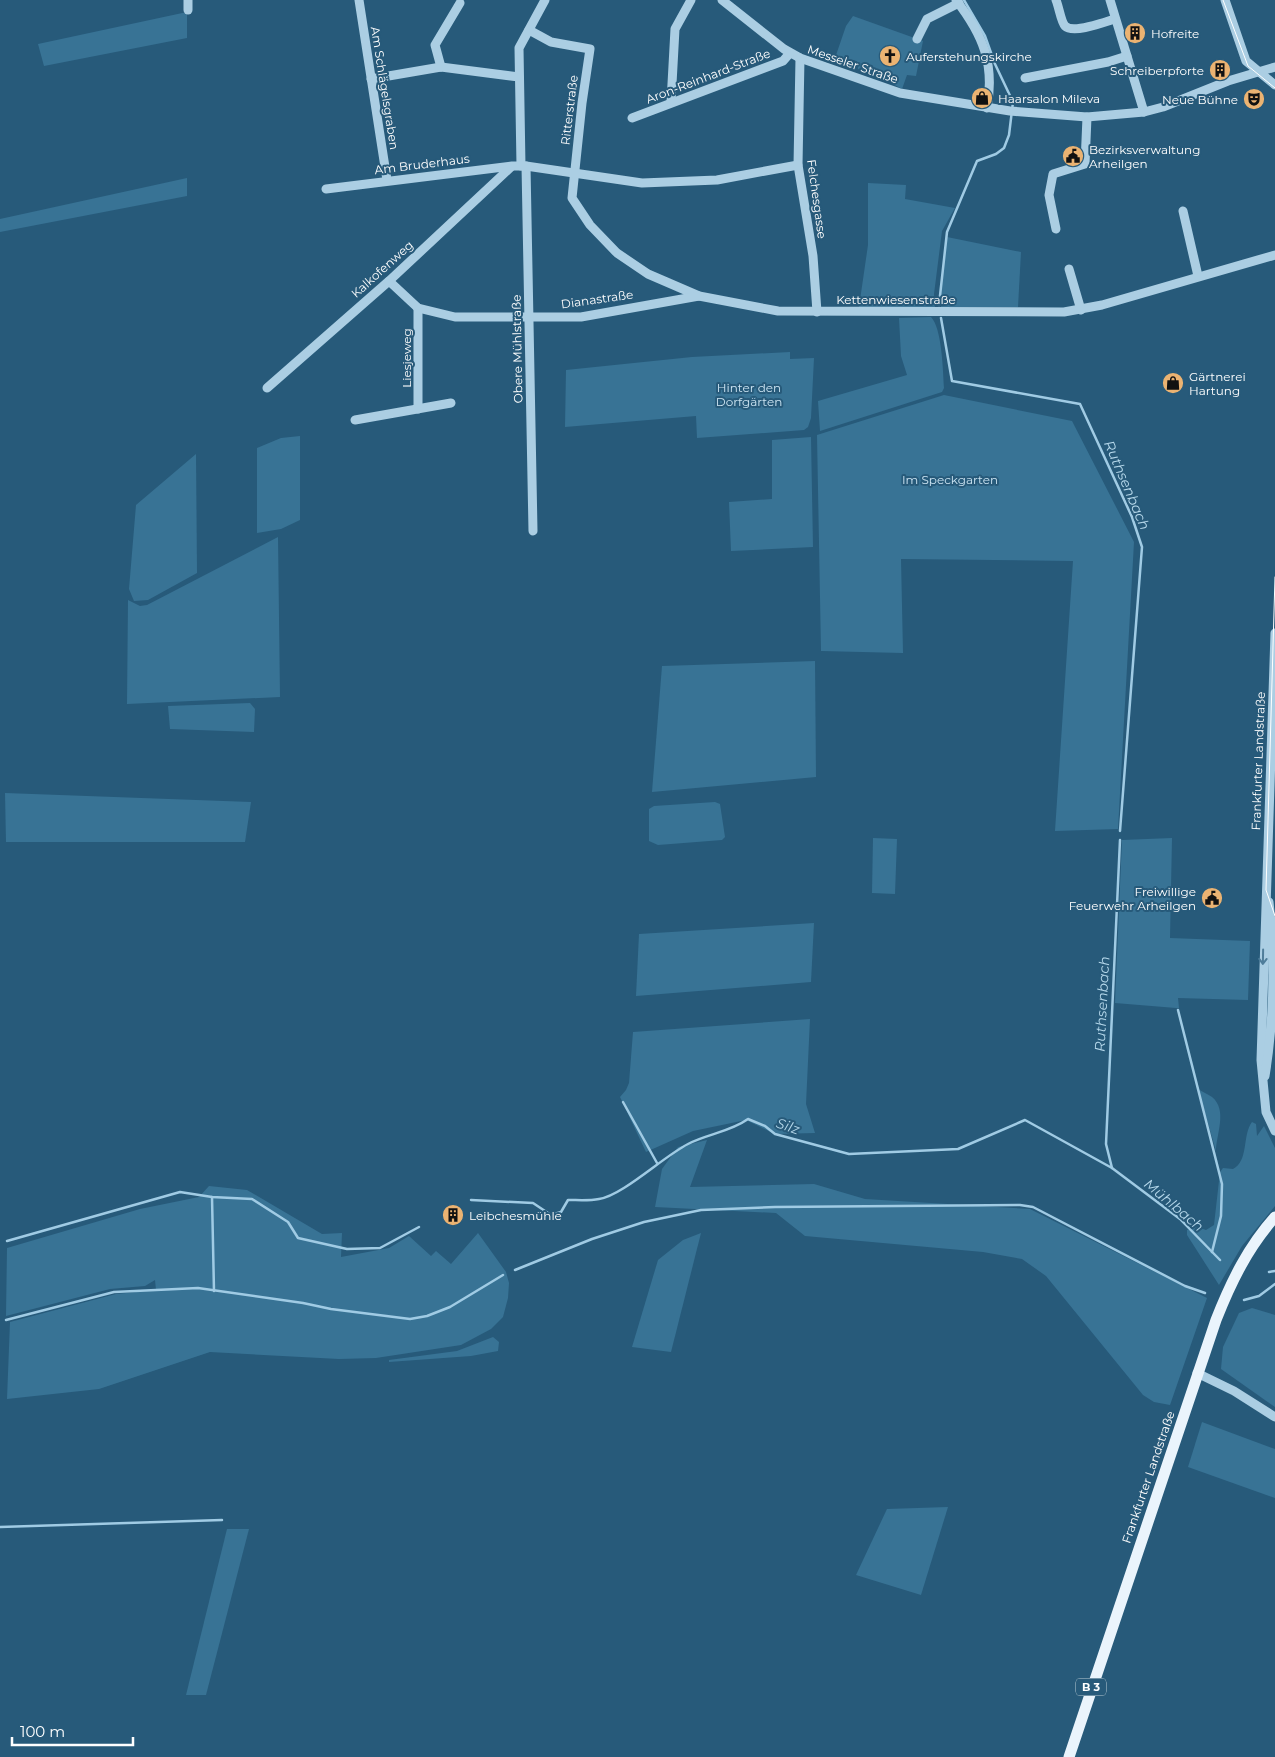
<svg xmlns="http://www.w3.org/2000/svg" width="1275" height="1757" viewBox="0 0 1275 1757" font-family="Montserrat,sans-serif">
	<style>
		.green { fill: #387395 }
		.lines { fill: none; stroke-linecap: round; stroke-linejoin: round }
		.stream { stroke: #a0cbe4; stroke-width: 2.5 }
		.minor { stroke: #abcee3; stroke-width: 9 }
		.major { stroke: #eaf4fc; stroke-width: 11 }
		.tram { stroke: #fff; stroke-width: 1 }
		.oneway { stroke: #4f7d9a }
		.labels { text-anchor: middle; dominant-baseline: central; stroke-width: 4; stroke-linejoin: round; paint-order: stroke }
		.shield { fill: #275a7a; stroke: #beced7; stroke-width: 1 }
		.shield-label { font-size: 11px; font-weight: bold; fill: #fff }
		.poi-label { font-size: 12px; fill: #fff; stroke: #275a7a; text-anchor: start }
		.street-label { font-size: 12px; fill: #fff; stroke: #275a7a }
		.park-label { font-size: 12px; fill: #cde5f3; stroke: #275a7a }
		.water-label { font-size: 14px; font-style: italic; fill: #b6d8eb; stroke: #275a7a }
	</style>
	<rect width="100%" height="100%" fill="#275a7a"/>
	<g class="green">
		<polygon points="187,12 187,38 44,66 38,44"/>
		<polygon points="853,16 923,41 916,76 907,75 902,89 880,77 858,69 858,63 854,60 849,61 846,65 834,61 846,26"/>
		<polygon points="187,178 187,196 0,232 0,219"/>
		<polygon points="868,183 906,185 905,199 955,208 942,231 934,294 935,307 859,307 868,245"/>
		<polygon points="947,237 1021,252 1018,307 941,307 940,292"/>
		<path d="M931,317C942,328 943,371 944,388L942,392L820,431L818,401L907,375L901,356L899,318Z"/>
		<polygon points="790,352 790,359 814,358 811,418 808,427 804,430 697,438 696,416 565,427 566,370 692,357"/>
		<polygon points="944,395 1072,421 1134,542 1118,829 1055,831 1073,561 901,559 903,653 821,651 817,435"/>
		<polygon points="300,436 300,520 281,529 257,533 257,448 281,438"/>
		<polygon points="811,437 813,547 731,551 729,502 772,499 772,440"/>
		<polygon points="196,454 197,573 148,600 134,601 129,589 136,505"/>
		<polygon points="278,537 280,697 127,704 128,600 140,606 147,605"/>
		<polygon points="815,661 816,777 652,792 662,666"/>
		<polygon points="250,703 255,709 254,732 170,729 168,706"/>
		<polygon points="5,793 251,802 245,842 6,842"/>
		<polygon points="715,802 720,804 725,837 722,840 658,845 649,841 649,809 654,806"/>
		<polygon points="873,838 897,839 895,894 872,893"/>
		<polygon points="1172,838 1170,938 1250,941 1248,1000 1178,998 1179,1008 1176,1008 1115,1003 1122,840"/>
		<polygon points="814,923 811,982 636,996 639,934"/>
		<polygon points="810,1019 806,1104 815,1133 775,1134 746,1120 693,1131 646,1152 620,1097 626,1090 629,1083 633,1032"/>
		<path d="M1198,1089C1202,1092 1208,1094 1212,1097C1228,1110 1216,1135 1216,1151Z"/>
		<path d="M1252,1122L1256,1124L1257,1136L1264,1126L1275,1148V1206L1242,1246L1219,1285L1187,1235V1230L1197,1227L1206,1230L1214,1225L1220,1172L1223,1168L1233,1169C1249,1161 1242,1135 1252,1122Z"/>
		<polygon points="707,1140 690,1187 814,1184 865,1199 1030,1209 1207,1298 1170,1405 1154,1402 1143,1395 1046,1276 1022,1259 983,1252 805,1236 776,1213 655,1207 662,1169 678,1147"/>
		<polygon points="209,1186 247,1190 322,1234 342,1233 341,1257 389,1248 409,1236 431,1256 436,1251 451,1264 478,1233 506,1272 509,1283 508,1298 503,1317 491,1329 461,1345 376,1358 339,1359 210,1352 99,1389 7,1399 10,1322 116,1294 156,1290 155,1280 145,1286 110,1289 6,1316 7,1248 140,1209 199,1197"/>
		<polygon points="701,1233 671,1352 632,1347 658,1260 683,1240"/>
		<polygon points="1252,1308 1275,1315 1275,1407 1221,1369 1223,1347 1239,1313"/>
		<polygon points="493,1337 499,1342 498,1351 471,1356 389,1362 389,1360 457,1351"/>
		<polygon points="1202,1422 1275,1449 1275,1498 1188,1467"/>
		<polygon points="948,1507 921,1595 856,1575 887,1509"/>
		<polygon points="227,1529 249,1529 206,1695 186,1695"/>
	</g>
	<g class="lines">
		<g class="stream">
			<polyline points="939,305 947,232 977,161 996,154 1004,148 1009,135 1013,102 995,64 985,36 964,0"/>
			<polyline points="941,318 952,381 1080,404 1132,517 1142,547 1120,831"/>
			<polyline points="1178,1010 1222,1184 1221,1216 1212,1252"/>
			<polyline points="623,1102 657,1163"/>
			<polyline points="1112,1168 1106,1144 1120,840"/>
			<polyline points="212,1197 214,1291"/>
			<path d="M471,1200L533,1203L551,1215L561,1212L568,1200C578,1200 589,1201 599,1199C622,1196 664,1156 688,1144C707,1134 730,1132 748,1119L765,1126L775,1134L849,1154L958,1149L1025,1120L1112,1168L1180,1219L1220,1260"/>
			<polyline points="7,1241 180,1192 212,1197 252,1199 288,1222 298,1238 347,1249 380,1248 419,1227"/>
			<polyline points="515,1270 592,1239 644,1222 701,1210 775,1207 1020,1205 1033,1207 1185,1286 1205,1293"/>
			<polyline points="1269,1272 1275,1271"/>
			<polyline points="1244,1300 1259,1296 1275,1284"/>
			<polyline points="6,1320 114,1292 198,1288 303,1303 331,1309 410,1319 427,1316 450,1307 503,1275"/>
			<polyline points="0,1527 222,1520"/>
		</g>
		<g class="minor">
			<polyline points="188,0 188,10"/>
			<polyline points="359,0 387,180"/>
			<polyline points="722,0 784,49 800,58 900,93 1010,111 1087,117 1144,112 1163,107 1228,81 1275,67"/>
			<path d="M956,0C983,35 995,64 987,108"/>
			<path d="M1056,0C1059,7 1061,22 1065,26C1073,34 1105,22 1115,19"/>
			<polyline points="1110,0 1144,112"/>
			<polyline points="1225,0 1246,61 1275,85"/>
			<polyline points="529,30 551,42 590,49 582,103 572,198 590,225 617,253 648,274 699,296 778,311 1064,312 1102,305 1275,255"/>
			<polyline points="917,39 927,19 959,3"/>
			<polyline points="800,58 798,165 813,256 817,312"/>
			<polyline points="441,67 435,45 460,3"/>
			<polyline points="1025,78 1108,62 1127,56"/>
			<polyline points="371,79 441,67 519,77"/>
			<polyline points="671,102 675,29 691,0"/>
			<polyline points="632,118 783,61 790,53"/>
			<polyline points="521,166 519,48 545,0"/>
			<polyline points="526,166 533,531"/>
			<polyline points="326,189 512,166 526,166 642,183 717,180 798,165"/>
			<polyline points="1183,211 1198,276"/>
			<polyline points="1056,229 1049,195 1053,174 1085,164 1087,117"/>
			<polyline points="1069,269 1081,310"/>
			<polyline points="389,281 418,308 455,317 581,317 699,296"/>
			<polyline points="418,308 418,409"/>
			<polyline points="267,388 389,281 511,167"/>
			<polyline points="355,420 451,403"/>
			<polyline points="1275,633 1261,1060 1266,1112 1275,1131"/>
			<path d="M1265,1076C1274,1020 1275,959 1269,902"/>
			<polyline points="1197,1373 1234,1391 1275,1417"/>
		</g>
		<path class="major" d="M1069,1757L1216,1320C1231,1282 1248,1247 1275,1217"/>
		<g class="tram">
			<polyline points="1223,0 1248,66 1275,88"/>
			<polyline points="1275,577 1266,890 1275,916"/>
		</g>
	</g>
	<defs><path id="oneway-shaft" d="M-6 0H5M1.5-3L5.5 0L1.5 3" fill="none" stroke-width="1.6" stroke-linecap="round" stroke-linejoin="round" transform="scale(1.25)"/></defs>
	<use class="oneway" href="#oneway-shaft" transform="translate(1263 957) rotate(91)"/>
	<defs>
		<g id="building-disc" transform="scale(1.125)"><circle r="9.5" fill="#ebb372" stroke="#275a7a"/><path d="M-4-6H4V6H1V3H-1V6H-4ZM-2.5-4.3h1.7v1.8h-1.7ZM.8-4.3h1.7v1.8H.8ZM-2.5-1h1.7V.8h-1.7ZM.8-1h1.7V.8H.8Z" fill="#111"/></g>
		<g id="church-disc" transform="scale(1.125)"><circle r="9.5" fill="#ebb372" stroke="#275a7a"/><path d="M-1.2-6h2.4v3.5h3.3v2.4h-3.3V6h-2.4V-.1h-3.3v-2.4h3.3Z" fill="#111"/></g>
		<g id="shop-disc" transform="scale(1.125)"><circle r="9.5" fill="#ebb372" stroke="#275a7a"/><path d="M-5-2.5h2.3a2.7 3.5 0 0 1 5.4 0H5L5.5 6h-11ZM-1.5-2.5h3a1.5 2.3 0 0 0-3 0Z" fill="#111"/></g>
		<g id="theatre-disc" transform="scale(1.125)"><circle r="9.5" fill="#ebb372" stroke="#275a7a"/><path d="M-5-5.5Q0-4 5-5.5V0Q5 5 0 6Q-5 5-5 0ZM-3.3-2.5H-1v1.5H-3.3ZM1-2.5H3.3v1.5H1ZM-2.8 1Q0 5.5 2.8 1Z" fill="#111"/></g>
		<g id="civic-disc" transform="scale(1.125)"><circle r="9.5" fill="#ebb372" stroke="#275a7a"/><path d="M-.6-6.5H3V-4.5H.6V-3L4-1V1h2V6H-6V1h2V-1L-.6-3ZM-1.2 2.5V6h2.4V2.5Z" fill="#111"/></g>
	</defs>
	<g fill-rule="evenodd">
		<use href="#building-disc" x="1135" y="33"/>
		<use href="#church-disc" x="890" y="56"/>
		<use href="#building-disc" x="1220" y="70"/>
		<use href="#shop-disc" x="982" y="98"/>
		<use href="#theatre-disc" x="1254" y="99"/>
		<use href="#civic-disc" x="1073" y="156"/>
		<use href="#shop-disc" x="1173" y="383"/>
		<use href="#civic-disc" x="1212" y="898"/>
		<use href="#building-disc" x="453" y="1215"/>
	</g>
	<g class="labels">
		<rect class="shield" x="1076" y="1678.5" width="30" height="17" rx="4"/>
		<g class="shield-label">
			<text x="1091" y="1687">B 3</text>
		</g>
		<g class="poi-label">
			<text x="1151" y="33">Hofreite</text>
			<text x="906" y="56">Auferstehungskirche</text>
			<text x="1204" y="70" text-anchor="end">Schreiberpforte</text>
			<text x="998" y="98">Haarsalon Mileva</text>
			<text x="1238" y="99" text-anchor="end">Neue Bühne</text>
			<text x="1089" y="149">Bezirksverwaltung<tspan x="1089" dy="14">Arheilgen</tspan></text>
			<text x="1189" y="376">Gärtnerei<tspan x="1189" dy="14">Hartung</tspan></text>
			<text x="1196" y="891" text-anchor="end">Freiwillige<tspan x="1196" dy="14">Feuerwehr Arheilgen</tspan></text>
			<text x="469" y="1215">Leibchesmühle</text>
		</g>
		<g class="street-label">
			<text transform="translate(853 64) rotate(19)">Messeler Straße</text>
			<text transform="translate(708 76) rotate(-21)">Aron-Reinhard-Straße</text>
			<text transform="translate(385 88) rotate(81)">Am Schlägelsgraben</text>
			<text transform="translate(569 110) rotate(-83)">Ritterstraße</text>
			<text transform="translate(422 164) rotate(-7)">Am Bruderhaus</text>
			<text transform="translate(817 199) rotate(82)">Felchesgasse</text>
			<text transform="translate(382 269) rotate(-42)">Kalkofenweg</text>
			<text transform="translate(597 299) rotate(-8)">Dianastraße</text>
			<text x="896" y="299">Kettenwiesenstraße</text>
			<text transform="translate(517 349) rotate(-91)">Obere Mühlstraße</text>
			<text transform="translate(406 358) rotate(-90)">Liesjeweg</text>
			<text transform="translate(1258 761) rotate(-88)">Frankfurter Landstraße</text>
			<text transform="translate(1148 1477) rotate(-71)">Frankfurter Landstraße</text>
		</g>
		<g class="park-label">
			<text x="749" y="387">Hinter den<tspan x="749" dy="14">Dorfgärten</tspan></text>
			<text x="950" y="479">Im Speckgarten</text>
		</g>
		<g class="water-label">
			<text transform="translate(1127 485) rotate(67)">Ruthsenbach</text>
			<text transform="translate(1102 1004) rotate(-87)">Ruthsenbach</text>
			<text transform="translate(788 1126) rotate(19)">Silz</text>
			<text transform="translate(1174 1205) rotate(40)">Mühlbach</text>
		</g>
	</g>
	<path d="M12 1737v8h121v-8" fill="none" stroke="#ffffff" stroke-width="2.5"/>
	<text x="20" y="1737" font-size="15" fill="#ffffff" stroke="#275a7a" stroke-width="4" paint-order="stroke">100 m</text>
</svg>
